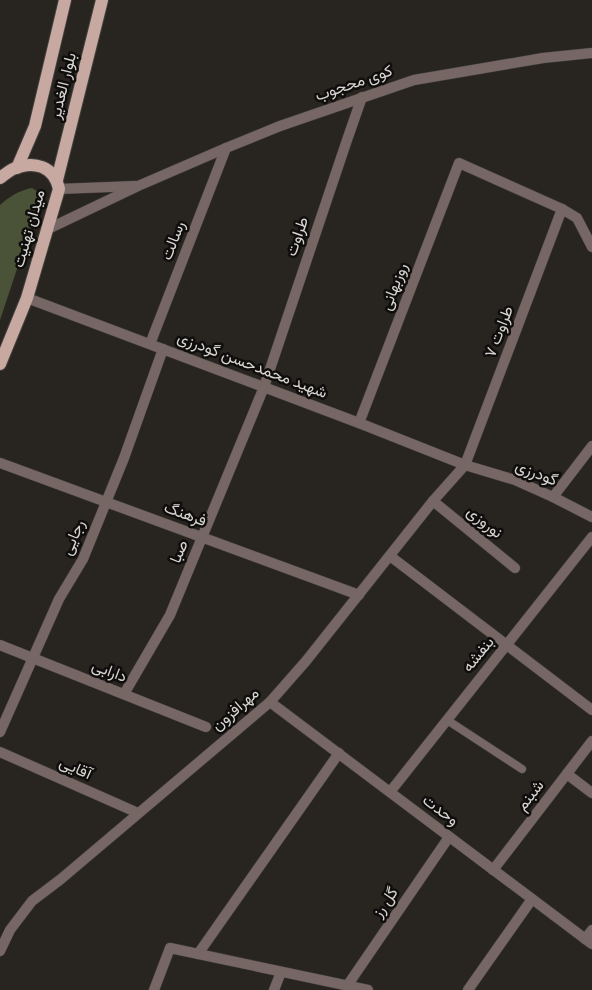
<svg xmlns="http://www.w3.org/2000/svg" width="592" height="990" viewBox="0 0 592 990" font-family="Overpass,Vazirmatn,sans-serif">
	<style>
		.green { fill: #4a5237 }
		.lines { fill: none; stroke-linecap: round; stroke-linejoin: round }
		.service-casing { stroke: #44413d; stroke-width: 9 }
		.minor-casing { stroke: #44413d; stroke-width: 11 }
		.tertiary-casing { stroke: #44413d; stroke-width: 11 }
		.primary-casing { stroke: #44413d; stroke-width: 14 }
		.service { stroke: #766764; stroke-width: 8 }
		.minor { stroke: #766764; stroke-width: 10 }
		.tertiary { stroke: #766764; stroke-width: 10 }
		.primary { stroke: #c7a9a2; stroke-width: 12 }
		.labels { text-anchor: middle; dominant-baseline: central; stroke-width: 5; stroke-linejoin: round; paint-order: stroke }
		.street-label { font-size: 16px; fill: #d7d5d2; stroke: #100e0d }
	</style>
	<rect width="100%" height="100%" fill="#282521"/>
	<path class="green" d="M32,188C37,191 41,193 40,200L0,320V205C9,197 19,190 32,188Z"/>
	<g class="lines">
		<g class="service-casing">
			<polyline id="service" points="447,720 522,769"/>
		</g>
		<g class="minor-casing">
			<g id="minor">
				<polyline points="150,344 226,148"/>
				<polyline points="359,423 459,163 562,209 577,218 592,247"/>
				<polyline points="0,463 359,595"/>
				<polyline points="465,465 562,209"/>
				<polyline points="553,497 592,446"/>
				<polyline points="433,501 515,568"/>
				<polyline points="390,556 592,710"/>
				<polyline points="0,645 206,727"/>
				<polyline points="124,694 170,615 264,387 346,143 362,97"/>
				<polyline points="270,702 592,944"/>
				<polyline points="0,732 59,599 83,559 124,458 163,349"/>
				<polyline points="0,752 138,813"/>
				<polyline points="567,774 592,793"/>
				<polyline points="390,792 592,537"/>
				<polyline points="493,870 592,741"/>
				<polyline points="585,939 592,930"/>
				<polyline points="198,954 339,753"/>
				<polyline points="347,986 449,837"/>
				<polyline points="154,990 170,948 368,990"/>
				<polyline points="274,990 281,972"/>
				<polyline points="468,990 532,899"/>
			</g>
		</g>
		<g class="tertiary-casing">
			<g id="tertiary">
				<polyline points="59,189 135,186"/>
				<polyline points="48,229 138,186 226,148 280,126 414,80 543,58 592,53"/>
				<polyline points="27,298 359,423 465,465 515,480 553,497 592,517"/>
				<polyline points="0,951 10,930 32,901 61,879 270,702 306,661 433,501 465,465"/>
			</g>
		</g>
		<g class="primary-casing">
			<g id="primary">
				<polyline points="17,168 35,126 65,0"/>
				<path d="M0,178C4,175 9,171 13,169C34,160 54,166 59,189L27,298L0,364"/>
				<polyline points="57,180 102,0"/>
			</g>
		</g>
		<use href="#service" class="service"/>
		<use href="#minor" class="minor"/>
		<use href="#tertiary" class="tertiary"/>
		<use href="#primary" class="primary"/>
	</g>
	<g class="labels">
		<g class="street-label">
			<text transform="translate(354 84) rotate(-19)">کوی محجوب</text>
			<text transform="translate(64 86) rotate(-76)">بلوار الغدیر</text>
			<text transform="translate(30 229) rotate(-74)">میدان تهنیت</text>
			<text transform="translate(298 237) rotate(-71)">طراوت</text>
			<text transform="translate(174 241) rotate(-69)">رسالت</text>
			<text transform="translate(395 287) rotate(-69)">روزبهانی</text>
			<text transform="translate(500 332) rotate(-69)">طراوت ۷</text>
			<text transform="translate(252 366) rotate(21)">شهید محمدحسن گودرزی</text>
			<text transform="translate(536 474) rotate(22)">گودرزی</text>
			<text transform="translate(185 515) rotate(20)">فرهنگ</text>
			<text transform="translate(484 523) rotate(39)">نوروزی</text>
			<text transform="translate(74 538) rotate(-67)">رجایی</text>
			<text transform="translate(180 552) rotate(-67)">صبا</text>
			<text transform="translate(479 655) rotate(-51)">بنفشه</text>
			<text transform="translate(109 672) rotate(21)">دارابی</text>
			<text transform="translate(236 710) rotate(-41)">مهرافزون</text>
			<text transform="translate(75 769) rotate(24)">آقایی</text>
			<text transform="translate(531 796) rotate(-52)">شبنم</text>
			<text transform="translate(440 811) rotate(37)">وحدت</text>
			<text transform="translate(386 903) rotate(-56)">گل رز</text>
		</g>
	</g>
</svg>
